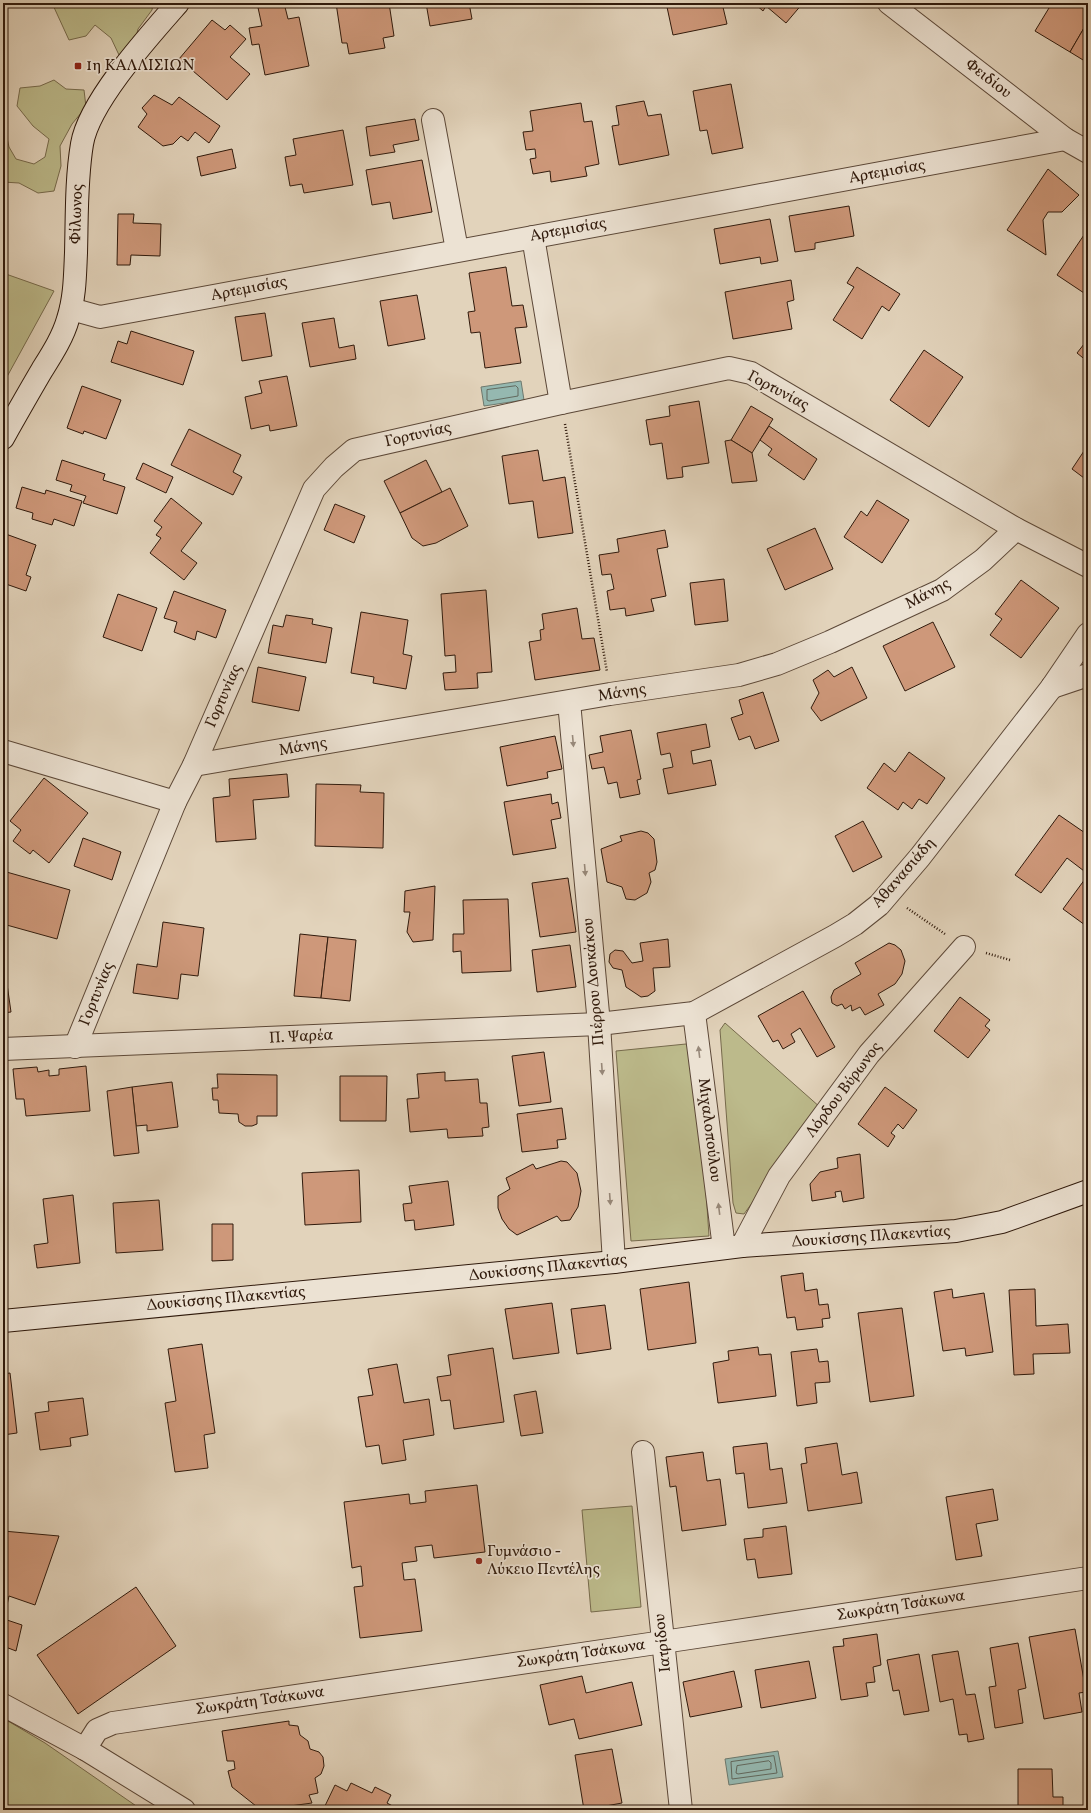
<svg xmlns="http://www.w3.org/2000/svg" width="1091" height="1813" viewBox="0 0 1091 1813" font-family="Vollkorn,serif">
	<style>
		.green { fill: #bcba8b; stroke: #766a4c }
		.water { fill: #95b8b0; stroke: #6d796e }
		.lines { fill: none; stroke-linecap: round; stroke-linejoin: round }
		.shore { stroke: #62695e; stroke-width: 1 }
		.building { fill: #ce987a; stroke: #301a0c }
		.street-casing { stroke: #5c4838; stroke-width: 24 }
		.secondary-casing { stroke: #301a0c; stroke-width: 24 }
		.path { stroke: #301a0c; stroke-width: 2.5; stroke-dasharray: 1 2; stroke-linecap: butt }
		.street { stroke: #ece2d3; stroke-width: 22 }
		.secondary { stroke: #ece2d3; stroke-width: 22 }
		.oneway { fill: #978879 }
		.poi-dot { fill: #8f2418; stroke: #ece2d3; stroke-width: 1.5 }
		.labels { text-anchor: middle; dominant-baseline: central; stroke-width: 3.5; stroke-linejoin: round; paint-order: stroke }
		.poi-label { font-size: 16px; fill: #301a0c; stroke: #ece2d3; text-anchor: start }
		.street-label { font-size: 16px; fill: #301a0c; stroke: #ece2d3 }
	</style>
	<rect width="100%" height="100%" fill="#e2d3bb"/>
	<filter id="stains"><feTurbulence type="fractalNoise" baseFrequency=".005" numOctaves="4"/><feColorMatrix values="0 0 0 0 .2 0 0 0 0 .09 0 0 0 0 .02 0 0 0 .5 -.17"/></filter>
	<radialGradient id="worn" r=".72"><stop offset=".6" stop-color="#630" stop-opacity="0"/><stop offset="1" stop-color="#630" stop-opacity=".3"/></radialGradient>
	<g class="green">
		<polygon points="52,3 153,3 152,10 138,29 134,46 119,55 111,38 95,25 86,36 69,40"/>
		<polygon points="54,80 66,89 84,90 86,107 72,124 60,146 61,166 54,191 38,193 19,183 3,182 3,131 6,133 9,147 16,159 34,164 45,157 49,139 33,126 17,106 20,88 40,86"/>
		<polygon points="3,273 54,291 3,384"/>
		<polygon points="725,1023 821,1108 744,1214 736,1213 733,1203 720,1030"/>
		<polygon points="696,1043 709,1236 631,1241 616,1051"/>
		<polygon points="632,1506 641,1607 591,1612 582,1510"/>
		<polygon points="3,1718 45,1743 142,1810 3,1810"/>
	</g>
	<g class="water">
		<polygon points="521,381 524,400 484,406 481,387"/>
		<polygon points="778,1751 783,1777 729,1785 725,1759"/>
	</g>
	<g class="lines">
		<g class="shore">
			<polygon points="516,386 518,388 518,396 489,401 487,400 487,390"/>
			<polygon points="774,1756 777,1773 732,1779 731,1762"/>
			<polygon points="769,1761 771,1763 771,1769 738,1774 736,1773 737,1766"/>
		</g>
	</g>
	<g class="building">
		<polygon points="257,3 284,3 288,19 299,17 309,66 265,75 259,44 252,45 249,28 262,26"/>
		<polygon points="336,3 389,3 394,36 383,38 385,48 349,54 347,43 342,43"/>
		<polygon points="426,3 469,3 472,19 430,26"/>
		<polygon points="684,3 722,3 727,24 673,35 667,7"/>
		<polygon points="754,3 803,3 786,23 766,6 763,11"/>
		<polygon points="1052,3 1059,6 1061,3 1088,3 1088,21 1070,52 1035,31"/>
		<polygon points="212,20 225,30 230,25 246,39 230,57 250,74 227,100 179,59"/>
		<polygon points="1088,21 1088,63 1070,52"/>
		<polygon points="731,84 743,148 712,154 707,130 700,131 693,91"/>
		<polygon points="154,95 172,105 179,97 220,126 209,143 195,132 188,141 181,136 173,144 163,146 138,127 147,114 142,108"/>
		<polygon points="644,101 648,116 661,114 669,155 619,165 612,126 619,125 616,106"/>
		<polygon points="581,103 584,122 592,121 599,164 585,167 587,176 551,182 550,171 533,174 530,159 536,158 535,149 526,150 523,132 533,131 530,111"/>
		<polygon points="415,119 419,140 393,145 395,152 370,156 366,127"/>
		<polygon points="343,130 353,185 304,193 302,184 290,186 285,157 296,155 293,139"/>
		<polygon points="232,149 236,168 201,176 197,157"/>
		<polygon points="422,160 432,212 393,219 390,202 372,205 366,170"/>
		<polygon points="1048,169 1079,195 1062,212 1048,212 1043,220 1046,255 1007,230"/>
		<polygon points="849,206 854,236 815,243 815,249 795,252 789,216"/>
		<polygon points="118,214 134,214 133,223 161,224 160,256 131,255 130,265 117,265"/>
		<polygon points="770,219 778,261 761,264 760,257 720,264 714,229"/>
		<polygon points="1088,229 1088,294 1087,295 1057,275"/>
		<polygon points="506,267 512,306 523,305 527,327 515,328 521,363 485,368 480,332 471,333 468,312 475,311 469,273"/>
		<polygon points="857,267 900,294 889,311 882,306 862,339 833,320 854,287 847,283"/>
		<polygon points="791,280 794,300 787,302 792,329 733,339 725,292"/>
		<polygon points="417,295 425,339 388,346 380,301"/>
		<polygon points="265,313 272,356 242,361 235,317"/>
		<polygon points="334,318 339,348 354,345 356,359 310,367 302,323"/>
		<polygon points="131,331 194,351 183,385 111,362 118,341 127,344"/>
		<polygon points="1088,339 1088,362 1077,353"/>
		<polygon points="924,350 963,377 929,427 890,400"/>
		<polygon points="287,376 297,426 270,431 269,425 251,429 245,397 262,393 259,381"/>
		<polygon points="82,386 121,400 106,439 84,431 83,434 67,428"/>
		<polygon points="699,401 709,463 682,467 683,477 667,479 662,443 650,445 646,420 670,416 669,406"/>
		<polygon points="751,406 773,419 752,453 731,440"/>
		<polygon points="769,426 817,459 804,480 768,455 772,449 760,440"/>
		<polygon points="189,429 241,455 233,472 242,477 233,495 171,465"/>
		<polygon points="731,440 752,453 757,481 732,483 725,441"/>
		<polygon points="1088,445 1088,481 1072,469"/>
		<polygon points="538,450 543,481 565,477 573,533 538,538 533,501 509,504 502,456"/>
		<polygon points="62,460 105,474 103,480 125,487 117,514 83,503 86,496 70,491 72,485 56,480"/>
		<polygon points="426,460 442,492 400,513 384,481"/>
		<polygon points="143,463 173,477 166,493 136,479"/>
		<polygon points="22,487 45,494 46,490 82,501 74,526 54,519 52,525 32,519 33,513 16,508"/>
		<polygon points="450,488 468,526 436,543 423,546 412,538 400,513"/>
		<polygon points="171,498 202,523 181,551 197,563 184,580 150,553 161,538 156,535 162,527 154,521"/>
		<polygon points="877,500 909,520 882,563 844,537 861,511 867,516"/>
		<polygon points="335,504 365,516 354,543 324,530"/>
		<polygon points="815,528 833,569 785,590 767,549"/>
		<polygon points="665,530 668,547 657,549 666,596 651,599 654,611 626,616 625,608 610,610 607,591 614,589 611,574 602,575 599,555 619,552 617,539"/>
		<polygon points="3,533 36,545 26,575 31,577 26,591 3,583"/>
		<polygon points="724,579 728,621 695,625 690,583"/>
		<polygon points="1021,580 1059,608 1021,658 990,635 1002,619 995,614"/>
		<polygon points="486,590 492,672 477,673 478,688 445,690 443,673 456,672 455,655 445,656 441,594"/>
		<polygon points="174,591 226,610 216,638 197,631 195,640 174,632 177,622 164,618"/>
		<polygon points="118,594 157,608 142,651 103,637"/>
		<polygon points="577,608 582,639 594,638 600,670 535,680 529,642 541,640 540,630 544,629 542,614"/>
		<polygon points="361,612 408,620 403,654 412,656 406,689 373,683 374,677 351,673"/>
		<polygon points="286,615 313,619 312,624 332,628 326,663 268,653 273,625 283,627"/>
		<polygon points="933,622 955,667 905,691 883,646"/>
		<polygon points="258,667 306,677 299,711 252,702"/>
		<polygon points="852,667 867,698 821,721 811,708 819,693 813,680 828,670 834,677"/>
		<polygon points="763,692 779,741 755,749 750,736 739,740 731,718 743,714 739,700"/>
		<polygon points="706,724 710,747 691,751 693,764 711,760 716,785 668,794 663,769 673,767 670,753 661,755 657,733"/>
		<polygon points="631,730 641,779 637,780 640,794 620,798 617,782 608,784 604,767 592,769 589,755 603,752 600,736"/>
		<polygon points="555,736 562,769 547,772 548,778 507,786 500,747"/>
		<polygon points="909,752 945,778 927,804 919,799 912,809 903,802 898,810 867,788 884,763 895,772"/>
		<polygon points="287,774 289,797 253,800 256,839 216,842 213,798 230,796 229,779"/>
		<polygon points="44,778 88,813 49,863 33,850 30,854 13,841 21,830 10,821"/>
		<polygon points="316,784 361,785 360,792 384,793 383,848 315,846"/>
		<polygon points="551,794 552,804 558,802 561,818 551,820 556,848 513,855 504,802"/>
		<polygon points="1059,815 1088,835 1088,874 1067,858 1041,893 1015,875"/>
		<polygon points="863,821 882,857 853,872 835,836"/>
		<polygon points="641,831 648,833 654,839 657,862 655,870 649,873 651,882 647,893 635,900 626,899 622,887 607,882 601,849 622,841 620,836"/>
		<polygon points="83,838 121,852 112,880 74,866"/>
		<polygon points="3,871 70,890 57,939 3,924"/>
		<polygon points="1088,875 1088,922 1085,925 1063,909"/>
		<polygon points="568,878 576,932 540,937 532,883"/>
		<polygon points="435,886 433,940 413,942 407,932 410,912 404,912 405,891"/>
		<polygon points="508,899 511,971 462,973 461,951 453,952 453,934 464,934 463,900"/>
		<polygon points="163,922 204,928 198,976 181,974 178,999 133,993 137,964 157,967"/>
		<polygon points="300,934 328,937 321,998 294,996"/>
		<polygon points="328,937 356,940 350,1001 321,998"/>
		<polygon points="668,939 670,967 653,968 655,991 648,996 641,997 626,987 622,970 613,968 609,962 610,954 615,950 623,951 632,963 643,961 640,943"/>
		<polygon points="889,943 895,945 901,950 905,961 902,974 895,984 878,994 884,1005 865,1015 860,1007 852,1011 851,1005 845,1009 842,1004 837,1006 832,1003 831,997 834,990 861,974 855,963"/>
		<polygon points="570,945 576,987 537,992 532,950"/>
		<polygon points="3,970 5,970 11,1012 3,1013"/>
		<polygon points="803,991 835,1047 817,1057 800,1028 791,1034 795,1042 783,1049 778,1040 773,1042 758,1016"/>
		<polygon points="960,997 990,1020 985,1026 990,1030 968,1058 934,1031"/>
		<polygon points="544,1052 551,1102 519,1106 512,1056"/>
		<polygon points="86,1066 90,1111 26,1116 24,1099 16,1099 13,1069 37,1067 38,1072 49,1070 49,1076 59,1075 59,1069"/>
		<polygon points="445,1072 445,1081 478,1079 480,1103 487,1103 489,1127 482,1128 483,1136 448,1138 447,1129 410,1132 407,1099 419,1098 417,1074"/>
		<polygon points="217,1074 277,1075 277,1116 257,1116 257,1124 252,1126 245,1126 239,1122 238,1114 219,1113 218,1100 213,1100 212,1088 218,1088"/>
		<polygon points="340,1076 387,1076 386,1121 340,1121"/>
		<polygon points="172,1082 178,1127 147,1131 147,1125 136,1126 132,1087"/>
		<polygon points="132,1087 139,1153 114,1156 107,1091"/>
		<polygon points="885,1087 917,1110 903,1129 898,1124 891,1133 895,1136 888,1147 858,1124"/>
		<polygon points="562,1108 566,1139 557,1140 558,1148 522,1152 517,1114"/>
		<polygon points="860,1154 864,1198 843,1202 841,1191 835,1192 836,1197 812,1201 810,1184 820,1172 838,1168 837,1158"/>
		<polygon points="561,1161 567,1162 577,1173 581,1191 578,1207 570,1220 561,1221 557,1216 517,1235 509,1229 502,1219 498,1208 498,1196 510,1189 506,1178 533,1164 536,1169"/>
		<polygon points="359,1170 361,1222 305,1225 302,1173"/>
		<polygon points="448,1181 454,1225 415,1230 414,1220 405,1221 403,1204 412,1203 409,1186"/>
		<polygon points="73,1195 80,1263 37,1268 34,1245 48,1243 43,1199"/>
		<polygon points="159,1200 163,1250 116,1253 113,1203"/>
		<polygon points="212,1224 233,1224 233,1260 212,1261"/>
		<polygon points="803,1273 805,1291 817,1289 819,1305 828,1304 830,1318 822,1319 823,1327 797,1330 795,1317 787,1318 781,1276"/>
		<polygon points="689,1282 696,1343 648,1350 640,1289"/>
		<polygon points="952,1289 953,1298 984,1293 993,1352 966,1356 965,1348 943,1351 934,1292"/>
		<polygon points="1035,1289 1036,1326 1068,1324 1070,1353 1033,1354 1034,1374 1014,1375 1009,1290"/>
		<polygon points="552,1303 559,1353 513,1359 505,1309"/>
		<polygon points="605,1305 611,1349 577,1354 571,1309"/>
		<polygon points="902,1308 914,1396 870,1402 858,1313"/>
		<polygon points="202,1344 215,1433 204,1435 208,1468 175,1472 165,1403 176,1401 168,1349"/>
		<polygon points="758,1347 759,1355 771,1354 776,1396 718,1403 713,1363 729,1360 728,1351"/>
		<polygon points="493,1348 504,1422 454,1429 450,1400 441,1401 437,1377 451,1375 448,1355"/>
		<polygon points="817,1349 819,1362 828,1361 830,1382 815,1383 817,1403 797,1406 791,1352"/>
		<polygon points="397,1364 404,1403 429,1399 434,1435 403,1440 406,1460 382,1464 379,1445 366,1447 358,1397 373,1395 368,1369"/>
		<polygon points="10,1373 17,1433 3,1435 3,1374"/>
		<polygon points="536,1391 543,1433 521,1436 514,1395"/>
		<polygon points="83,1398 88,1435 70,1438 71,1446 40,1450 35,1413 49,1411 48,1402"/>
		<polygon points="767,1443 770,1470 782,1468 787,1503 748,1508 744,1473 736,1474 733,1447"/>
		<polygon points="837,1443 842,1475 857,1472 862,1503 808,1511 801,1464 807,1463 805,1448"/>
		<polygon points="703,1452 707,1481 720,1479 726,1525 682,1531 676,1486 670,1487 666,1457"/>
		<polygon points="477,1485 485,1552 434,1558 432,1545 415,1547 417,1561 402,1563 404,1580 415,1579 422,1631 360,1638 354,1587 363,1586 361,1566 352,1568 344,1502 409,1494 410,1504 426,1502 425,1491"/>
		<polygon points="993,1489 998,1520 976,1524 982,1556 956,1560 946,1497"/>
		<polygon points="786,1526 792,1574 758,1578 755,1559 747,1560 744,1539 763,1537 763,1529"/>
		<polygon points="3,1531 59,1536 35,1605 9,1596 4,1619 22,1625 16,1651 3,1646"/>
		<polygon points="136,1587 176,1646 78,1714 37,1655"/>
		<polygon points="1075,1629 1086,1692 1079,1693 1082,1712 1044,1719 1029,1637"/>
		<polygon points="877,1634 881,1665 873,1667 875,1682 866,1683 868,1696 841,1700 833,1647 844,1646 843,1639"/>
		<polygon points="1018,1643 1026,1688 1018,1690 1023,1723 995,1728 989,1687 996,1686 990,1648"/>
		<polygon points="958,1651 966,1695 975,1694 984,1739 968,1742 967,1734 959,1735 953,1699 940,1702 932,1655"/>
		<polygon points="919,1654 929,1711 904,1715 899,1690 893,1691 887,1660"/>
		<polygon points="809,1661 816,1698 761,1708 755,1670"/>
		<polygon points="734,1671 742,1707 690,1717 683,1682"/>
		<polygon points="582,1676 586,1693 632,1682 642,1725 579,1739 574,1719 549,1725 540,1685"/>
		<polygon points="289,1721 289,1725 298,1726 300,1735 308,1741 310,1749 319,1752 323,1757 324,1766 321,1774 315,1778 318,1793 309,1795 312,1803 261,1810 232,1787 228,1771 235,1769 234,1761 227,1761 222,1731"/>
		<polygon points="612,1749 622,1803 584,1810 575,1755"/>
		<polygon points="1018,1769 1052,1769 1053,1797 1063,1797 1063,1810 1018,1810"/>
		<polygon points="351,1783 372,1793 375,1787 391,1795 387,1803 400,1810 323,1810 335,1785 347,1791"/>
		<polygon points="968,1808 968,1810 945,1810"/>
	</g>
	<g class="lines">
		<g class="street-casing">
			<g id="street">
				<polyline points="889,3 1065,139 1088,152"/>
				<polyline points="433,120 457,250"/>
				<polyline points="533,237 561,403"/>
				<polyline points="71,309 100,317 1065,139"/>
				<polyline points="1052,687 1088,675"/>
				<polyline points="569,702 599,1024 614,1262"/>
				<polyline points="3,751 175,802"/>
				<polyline points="194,765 610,694 739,675 777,664 830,642 942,590 983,560 1016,529"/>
				<polyline points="694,1013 724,1248"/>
				<polyline points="75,1047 175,802 194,765 314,489 334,467 354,450 561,403 729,368 751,373 1016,529 1088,566"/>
				<polyline points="3,1049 599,1024 694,1013 835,936 855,924 879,905 920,857 1052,687 1088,634"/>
				<polyline points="742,1246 779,1176 869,1054 964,947"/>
				<polyline points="643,1452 681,1810"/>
				<polyline points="3,1705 85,1749 184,1810"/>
				<polyline points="85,1749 97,1730 113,1723 663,1642 1088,1578"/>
			</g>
		</g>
		<g class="secondary-casing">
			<g id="secondary">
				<path d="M3,438C16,415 29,392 42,370C52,354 63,337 68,319C75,297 75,275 76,253C77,217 76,180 82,144C89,102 149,36 178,3"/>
				<polyline points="3,1321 614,1262 742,1246 956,1231 1002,1222 1088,1191"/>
			</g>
		</g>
		<g class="path">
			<polyline points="565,424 607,672"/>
			<polyline points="907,908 945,934"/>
			<polyline points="986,953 1010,960"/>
		</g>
		<use href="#street" class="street"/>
		<use href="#secondary" class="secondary"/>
	</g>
	<defs><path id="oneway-solid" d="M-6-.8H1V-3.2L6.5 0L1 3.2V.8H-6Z"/></defs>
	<g class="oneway">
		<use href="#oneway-solid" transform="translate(573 741) rotate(85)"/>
		<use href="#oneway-solid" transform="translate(585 870) rotate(85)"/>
		<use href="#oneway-solid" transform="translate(699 1052) rotate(-97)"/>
		<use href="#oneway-solid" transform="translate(602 1069) rotate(86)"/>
		<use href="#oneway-solid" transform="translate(610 1199) rotate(86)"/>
		<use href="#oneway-solid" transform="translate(719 1209) rotate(-97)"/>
	</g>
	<g class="poi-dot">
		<rect x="74" y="62" width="8" height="8" rx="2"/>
		<circle cx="479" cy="1561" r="4"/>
	</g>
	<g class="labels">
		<g class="poi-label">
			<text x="86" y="66">1η ΚΑΛΛΙΣΙΩΝ</text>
			<text x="487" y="1552">Γυμνάσιο -<tspan x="487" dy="18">Λύκειο Πεντέλης</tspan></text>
		</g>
		<g class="street-label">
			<text transform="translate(988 79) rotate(38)">Φειδίου</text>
			<text transform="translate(887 172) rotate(-10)">Αρτεμισίας</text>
			<text transform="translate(77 214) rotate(-88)">Φίλωνος</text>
			<text transform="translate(568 230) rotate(-10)">Αρτεμισίας</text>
			<text transform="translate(249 289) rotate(-11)">Αρτεμισίας</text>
			<text transform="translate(778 391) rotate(28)">Γορτυνίας</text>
			<text transform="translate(418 435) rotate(-13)">Γορτυνίας</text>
			<text transform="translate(928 594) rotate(-28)">Μάνης</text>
			<text transform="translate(622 693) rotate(-9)">Μάνης</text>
			<text transform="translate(224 696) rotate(-66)">Γορτυνίας</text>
			<text transform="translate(303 747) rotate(-10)">Μάνης</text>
			<text transform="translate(904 873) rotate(-49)">Αθανασιάδη</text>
			<text transform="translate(594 982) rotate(-95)">Πιέρρου Δουκάκου</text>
			<text transform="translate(97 994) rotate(-68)">Γορτυνίας</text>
			<text transform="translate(301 1037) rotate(-3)">Π. Ψαρέα</text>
			<text transform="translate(844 1090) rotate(-53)">Λόρδου Βύρωνος</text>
			<text transform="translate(709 1130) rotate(83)">Μιχαλοπούλου</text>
			<text transform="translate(871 1237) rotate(-4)">Δουκίσσης Πλακεντίας</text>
			<text transform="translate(548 1268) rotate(-6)">Δουκίσσης Πλακεντίας</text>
			<text transform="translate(226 1299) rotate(-5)">Δουκίσσης Πλακεντίας</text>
			<text transform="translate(901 1606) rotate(-9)">Σωκράτη Τσάκωνα</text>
			<text transform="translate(663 1643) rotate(-96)">Ιατρίδου</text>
			<text transform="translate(581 1654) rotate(-8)">Σωκράτη Τσάκωνα</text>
			<text transform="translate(260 1701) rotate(-8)">Σωκράτη Τσάκωνα</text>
		</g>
	</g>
	<rect width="1091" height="1813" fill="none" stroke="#e2d3bb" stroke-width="16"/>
	<rect x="4" y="4" width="1083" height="1805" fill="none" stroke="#301a0c" stroke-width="2"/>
	<rect x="8" y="8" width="1075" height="1797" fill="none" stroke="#301a0c"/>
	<rect width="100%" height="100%" filter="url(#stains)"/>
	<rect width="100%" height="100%" fill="url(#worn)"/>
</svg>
